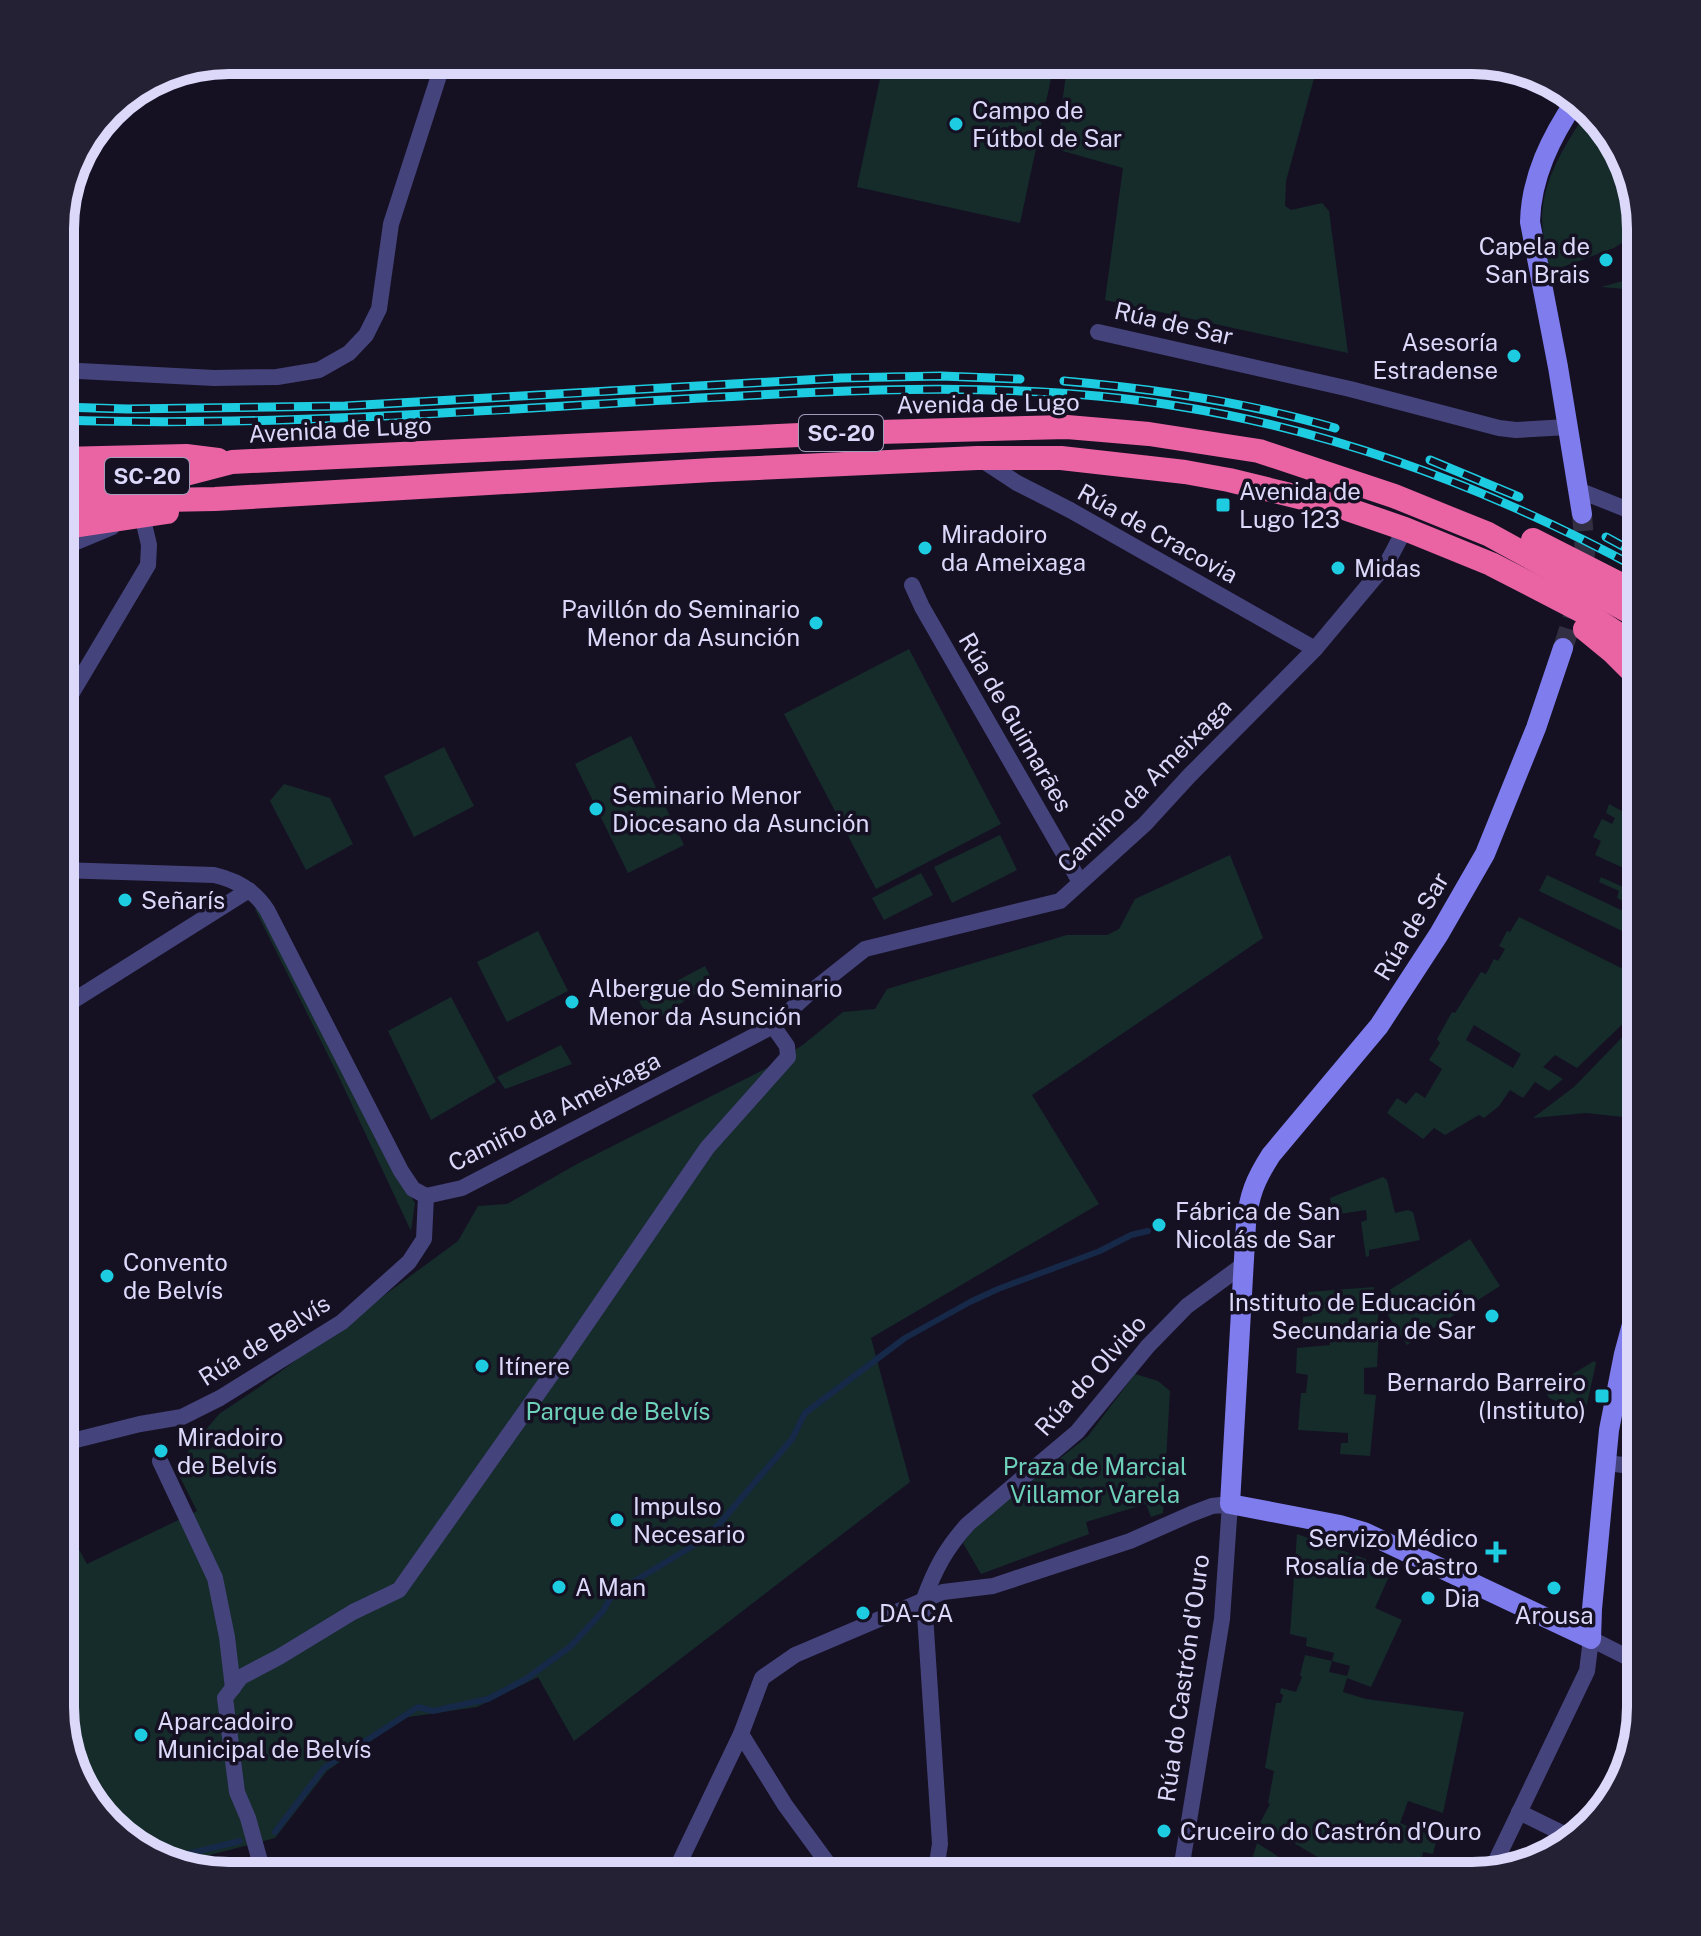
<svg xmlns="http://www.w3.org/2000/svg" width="1701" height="1936" viewBox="0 0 1701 1936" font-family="'Public Sans',sans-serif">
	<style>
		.green { fill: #152c2b; fill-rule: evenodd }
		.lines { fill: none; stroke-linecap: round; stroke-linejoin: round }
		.stream { stroke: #172948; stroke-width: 6 }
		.secondary-tunnel { stroke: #332f43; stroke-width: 20; stroke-dasharray: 20 10; stroke-linecap: butt }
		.street { stroke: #45437c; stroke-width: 16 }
		.secondary { stroke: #7f7cee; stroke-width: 20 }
		.highway { stroke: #ea63a3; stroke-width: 24 }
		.rail-casing { stroke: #1ecce1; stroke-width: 9 }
		.rail { stroke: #151123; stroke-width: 6; stroke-dasharray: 18; stroke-linecap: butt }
		.poi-dot { fill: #1ecce1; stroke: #151123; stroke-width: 3 }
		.labels { text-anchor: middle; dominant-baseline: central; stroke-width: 7; stroke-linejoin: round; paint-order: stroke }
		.shield { fill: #151123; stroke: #a09cba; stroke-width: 2 }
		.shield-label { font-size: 22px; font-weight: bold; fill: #dcd8fa }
		.poi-label { font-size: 24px; fill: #dcd8fa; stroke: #151123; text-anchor: start }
		.street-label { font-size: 24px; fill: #dcd8fa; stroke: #151123 }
		.park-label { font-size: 24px; fill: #6ed1b9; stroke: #151123 }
		.rim { fill: none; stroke: #dcd8fa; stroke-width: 10 }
	</style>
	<rect width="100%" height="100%" fill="#151123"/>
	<g class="green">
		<polygon points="884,60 1055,60 1020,223 857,187"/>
		<polygon points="1068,60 1319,60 1286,181 1285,206 1291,210 1322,203 1329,211 1348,353 1105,300 1123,168 1059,150 1062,104"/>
		<path d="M1588,110L1606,127L1641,230L1614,248L1549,272C1546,254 1542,234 1542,215C1544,176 1567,142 1588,110Z"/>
		<polygon points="1641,276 1641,416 1635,416 1637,290 1601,287"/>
		<polygon points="909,649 1001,824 876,889 784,714"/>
		<polygon points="631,736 684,845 628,873 575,764"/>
		<polygon points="444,747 474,806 414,837 384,776"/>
		<polygon points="284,784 330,798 353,844 306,870 270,801"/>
		<polygon points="1609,804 1641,821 1641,876 1595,855 1601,841 1593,837 1602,819 1612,824 1615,818 1606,813"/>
		<polygon points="1000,835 1017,870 952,903 934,867"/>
		<polygon points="1230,855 1263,938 1032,1095 1099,1204 871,1338 910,1482 574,1741 538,1677 477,1707 402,1718 327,1771 275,1838 206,1856 211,1872 154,1858 95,1809 60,1707 60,1545 73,1539 87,1564 197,1511 175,1467 219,1414 258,1388 458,1241 478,1206 507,1204 577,1164 769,1067 804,1044 843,1012 875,1009 887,989 1067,935 1107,935 1119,929 1135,899"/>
		<polygon points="921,873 933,895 884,920 872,898"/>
		<polygon points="1547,875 1640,919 1641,917 1641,940 1539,891"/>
		<polygon points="1601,877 1641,895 1641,909 1617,898 1619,891 1599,882"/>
		<polygon points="263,908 382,1149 415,1203 411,1231 338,1075 255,909"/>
		<path d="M1519,917L1641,978V1006L1577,1068L1555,1055L1543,1067L1563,1079L1549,1091L1535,1082L1523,1098L1510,1090L1499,1106L1484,1118L1479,1115L1445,1135L1434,1128L1423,1139L1387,1113L1397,1098L1406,1104L1416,1092L1425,1098L1442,1069L1429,1060L1440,1043L1437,1039L1452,1012L1455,1013L1481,972L1486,974L1494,959L1498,961L1505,949L1499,946L1507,931L1510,932ZM1474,1025L1521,1054L1513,1068L1466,1040Z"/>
		<polygon points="538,931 568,991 507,1022 477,962"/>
		<polygon points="705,966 713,982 651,1023 639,1001"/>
		<polygon points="451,997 496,1082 431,1120 388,1031"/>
		<polygon points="1641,1018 1641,1119 1586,1113 1533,1118 1574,1087"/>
		<polygon points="561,1045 572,1064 505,1089 497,1077"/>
		<polygon points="1383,1177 1387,1180 1395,1213 1408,1210 1413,1212 1420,1240 1369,1250 1369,1256 1366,1257 1361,1222 1367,1220 1366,1210 1333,1215 1330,1198"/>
		<polygon points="1470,1239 1500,1286 1407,1345 1377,1298"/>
		<polygon points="1374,1287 1379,1324 1377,1367 1364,1368 1364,1394 1376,1395 1370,1456 1340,1454 1341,1443 1348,1443 1348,1433 1298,1430 1301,1393 1306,1393 1308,1375 1296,1373 1297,1348 1330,1345 1329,1339 1303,1342 1303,1317 1312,1316 1312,1305 1308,1304 1308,1292"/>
		<polygon points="1594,1361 1596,1363 1585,1413 1549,1398 1545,1391"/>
		<polygon points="1135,1374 1158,1381 1170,1391 1163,1513 1151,1517 1146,1504 1086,1522 1089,1534 981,1574 963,1543 976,1525 1088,1436"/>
		<polygon points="1297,1534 1366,1559 1366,1563 1390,1574 1375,1608 1402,1620 1371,1687 1347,1678 1343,1692 1366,1699 1464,1712 1443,1813 1408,1801 1400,1823 1437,1838 1433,1854 1423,1852 1419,1876 1382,1864 1376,1876 1350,1876 1260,1823 1270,1804 1268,1803 1274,1771 1265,1768 1276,1703 1281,1703 1283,1695 1280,1693 1281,1688 1296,1692 1302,1677 1300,1675 1305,1655 1332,1661 1329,1672 1347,1676 1350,1666 1332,1661 1334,1653 1306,1646 1307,1638 1290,1634"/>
		<polygon points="1257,1843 1301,1871 1297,1876 1247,1876"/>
	</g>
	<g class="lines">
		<g class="stream">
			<polyline points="275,1832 324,1768 418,1707 433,1711 488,1699 526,1679 571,1646 603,1611 613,1594 701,1541 721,1522 792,1439 805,1413 905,1338 970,1302 998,1289 1100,1251 1131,1235 1148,1231"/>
			<polyline points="163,1860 240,1841"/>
		</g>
		<polyline class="secondary-tunnel" points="1563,648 1578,601 1585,553 1582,514"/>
		<g class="street">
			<polyline points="1098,332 1350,389 1499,428 1516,430 1568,427"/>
			<polyline points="60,370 214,378 277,377 319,370 349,353 366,335 379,309 391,224 444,60"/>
			<polyline points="979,458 1017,483 1070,510 1315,649"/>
			<polyline points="1578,490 1641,515"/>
			<polyline points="60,545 76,542 112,527"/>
			<polyline points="912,585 922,607 1080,882"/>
			<polyline points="60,713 148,565 149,545 142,515 133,519"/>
			<path d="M60,870L214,875C236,880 255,891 267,910L401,1171L413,1189L426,1196"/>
			<polyline points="60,1009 249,890"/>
			<polyline points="426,1196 462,1188 773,1026 807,995 865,949 1060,901 1145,824 1189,776 1315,649 1387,563 1405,529"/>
			<polyline points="60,1444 140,1424 182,1417 220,1398 342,1322 409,1262 424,1239 426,1196"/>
			<polyline points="160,1461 215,1578 227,1637 233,1688"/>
			<polyline points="1606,1463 1641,1467"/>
			<polyline points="741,1734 785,1805 837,1876"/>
			<polyline points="1519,1812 1576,1840"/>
			<polyline points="1492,1869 1587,1671 1591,1639 1641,1664"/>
			<polyline points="264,1876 248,1818 237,1792 225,1698 241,1677 279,1657 353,1612 399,1590 563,1358 707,1148 788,1057 787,1046 773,1026"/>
			<polyline points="673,1876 741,1734 762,1678 795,1655 943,1592 993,1586 1130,1541 1191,1514 1212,1506 1230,1504 1222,1619 1180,1876"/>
			<path d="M935,1876L940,1844L924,1599C935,1569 946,1548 968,1524L1077,1432L1148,1346L1187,1306L1243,1265"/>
		</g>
		<g class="secondary">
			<path d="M1576,100C1551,137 1531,177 1530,222L1558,367L1582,514"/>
			<path d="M1563,648L1536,728L1485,854L1439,934L1379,1026L1271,1155C1255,1180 1249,1195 1246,1224L1230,1504L1340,1525L1364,1532L1591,1639L1592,1609L1609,1430L1624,1354L1641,1291"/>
		</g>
		<g class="highway">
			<polyline points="60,459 186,456 218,460"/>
			<polyline points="60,480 186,474 232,462 842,433 1067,427 1149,434 1259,451 1394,496 1488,534 1641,618"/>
			<polyline points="60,502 215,499 712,470 977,458 1061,458 1185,472 1229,480 1344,508 1405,529 1491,564 1584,612 1641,649"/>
			<polyline points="60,528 167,512"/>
			<polyline points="1533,540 1641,595"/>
			<polyline points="1585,629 1613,652 1641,680"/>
		</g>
		<g class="rail-casing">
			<g id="rail">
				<path d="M1064,381C1156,389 1247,402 1335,428"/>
				<polyline points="60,407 128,409 345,406 841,378 941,376 1020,379"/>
				<path d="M60,420C269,427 476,411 684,399C848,390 1014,380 1177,406C1341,432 1496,491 1641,570"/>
				<polyline points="1430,460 1519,497"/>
				<polyline points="1606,537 1641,556"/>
			</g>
		</g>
		<use href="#rail" class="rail"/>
	</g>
	<g class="poi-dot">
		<circle cx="956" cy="124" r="8"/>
		<circle cx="1606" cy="260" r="8"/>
		<circle cx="1514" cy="356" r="8"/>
		<rect x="1215" y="497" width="16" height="16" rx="4"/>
		<circle cx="925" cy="548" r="8"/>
		<circle cx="1338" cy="568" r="8"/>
		<circle cx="816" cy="623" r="8"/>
		<circle cx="596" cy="809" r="8"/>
		<circle cx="125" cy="900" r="8"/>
		<circle cx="572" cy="1002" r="8"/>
		<circle cx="1159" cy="1225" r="8"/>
		<circle cx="107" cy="1276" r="8"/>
		<circle cx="1492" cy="1316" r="8"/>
		<circle cx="482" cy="1366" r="8"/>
		<rect x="1594" y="1388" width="16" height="16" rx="4"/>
		<circle cx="161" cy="1451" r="8"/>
		<circle cx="617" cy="1520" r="8"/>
		<path d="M1492 1540h8v8h8v8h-8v8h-8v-8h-8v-8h8z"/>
		<circle cx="559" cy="1587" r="8"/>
		<circle cx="1554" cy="1588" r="8"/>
		<circle cx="1428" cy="1598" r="8"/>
		<circle cx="863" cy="1613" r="8"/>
		<circle cx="141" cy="1735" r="8"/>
		<circle cx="1164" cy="1831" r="8"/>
	</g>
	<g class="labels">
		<g class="shield">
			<rect x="799" y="415" width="84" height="36" rx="6"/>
			<rect x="105" y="458" width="84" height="36" rx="6"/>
		</g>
		<g class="shield-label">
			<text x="841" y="433">SC-20</text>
			<text x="147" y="476">SC-20</text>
		</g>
		<g class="poi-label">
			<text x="972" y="110">Campo de<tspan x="972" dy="28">Fútbol de Sar</tspan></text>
			<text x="1590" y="246" text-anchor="end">Capela de<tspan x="1590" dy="28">San Brais</tspan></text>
			<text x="1498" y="342" text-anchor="end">Asesoría<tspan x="1498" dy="28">Estradense</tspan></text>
			<text x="1239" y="491">Avenida de<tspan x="1239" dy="28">Lugo 123</tspan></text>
			<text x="941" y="534">Miradoiro<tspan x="941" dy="28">da Ameixaga</tspan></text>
			<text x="1354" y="568">Midas</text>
			<text x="800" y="609" text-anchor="end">Pavillón do Seminario<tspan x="800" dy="28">Menor da Asunción</tspan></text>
			<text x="612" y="795">Seminario Menor<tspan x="612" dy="28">Diocesano da Asunción</tspan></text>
			<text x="141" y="900">Señarís</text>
			<text x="588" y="988">Albergue do Seminario<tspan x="588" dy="28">Menor da Asunción</tspan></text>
			<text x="1175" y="1211">Fábrica de San<tspan x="1175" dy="28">Nicolás de Sar</tspan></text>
			<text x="123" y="1262">Convento<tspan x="123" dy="28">de Belvís</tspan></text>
			<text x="1476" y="1302" text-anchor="end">Instituto de Educación<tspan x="1476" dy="28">Secundaria de Sar</tspan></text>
			<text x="498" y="1366">Itínere</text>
			<text x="1586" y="1382" text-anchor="end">Bernardo Barreiro<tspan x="1586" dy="28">(Instituto)</tspan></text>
			<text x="177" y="1437">Miradoiro<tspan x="177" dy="28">de Belvís</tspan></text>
			<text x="633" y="1506">Impulso<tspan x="633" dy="28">Necesario</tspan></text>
			<text x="1478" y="1538" text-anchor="end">Servizo Médico<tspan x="1478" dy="28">Rosalía de Castro</tspan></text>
			<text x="575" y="1587">A Man</text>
			<text x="1444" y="1598">Dia</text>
			<text x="879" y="1613">DA-CA</text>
			<text x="1554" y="1615" text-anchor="middle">Arousa</text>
			<text x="157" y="1721">Aparcadoiro<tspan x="157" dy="28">Municipal de Belvís</tspan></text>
			<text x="1180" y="1831">Cruceiro do Castrón d'Ouro</text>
		</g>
		<g class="street-label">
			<text transform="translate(1174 323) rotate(13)">Rúa de Sar</text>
			<text transform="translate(988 403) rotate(-1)">Avenida de Lugo</text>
			<text transform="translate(340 429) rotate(-3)">Avenida de Lugo</text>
			<text transform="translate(1158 533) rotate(29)">Rúa de Cracovia</text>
			<text transform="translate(1016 722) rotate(60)">Rúa de Guimarães</text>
			<text transform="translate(1144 785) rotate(-45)">Camiño da Ameixaga</text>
			<text transform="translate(1411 926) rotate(-59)">Rúa de Sar</text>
			<text transform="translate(554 1111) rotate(-27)">Camiño da Ameixaga</text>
			<text transform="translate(264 1340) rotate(-32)">Rúa de Belvís</text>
			<text transform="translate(1090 1375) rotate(-48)">Rúa do Olvido</text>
			<text transform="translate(1183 1678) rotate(-82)">Rúa do Castrón d'Ouro</text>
		</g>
		<g class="park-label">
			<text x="618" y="1411">Parque de Belvís</text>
			<text x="1095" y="1466">Praza de Marcial<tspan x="1095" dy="28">Villamor Varela</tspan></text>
		</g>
	</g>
	<path d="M0 0H1701V1936H0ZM229 74H1472A155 155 0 0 1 1627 229V1707A155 155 0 0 1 1472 1862H229A155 155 0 0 1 74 1707V229A155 155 0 0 1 229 74Z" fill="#252134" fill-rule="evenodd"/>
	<path class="rim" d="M229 74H1472A155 155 0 0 1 1627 229V1707A155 155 0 0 1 1472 1862H229A155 155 0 0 1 74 1707V229A155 155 0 0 1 229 74Z"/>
</svg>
